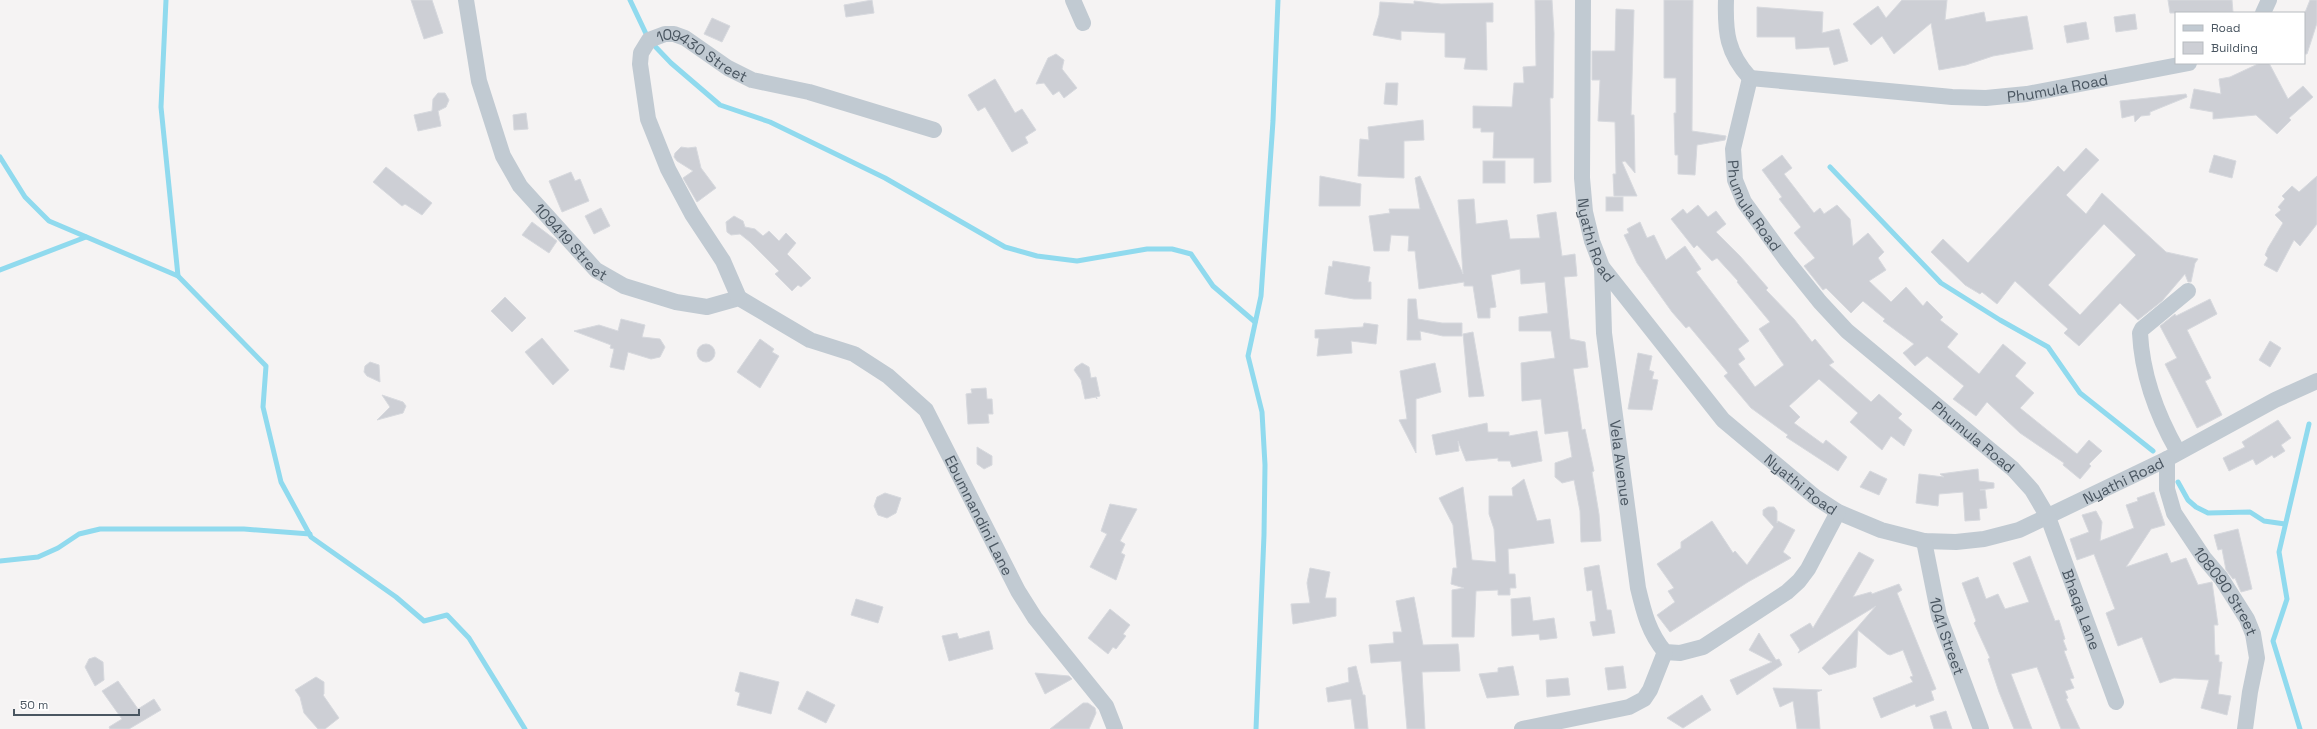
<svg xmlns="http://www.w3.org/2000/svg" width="2317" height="729" viewBox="0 0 2317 729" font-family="'Space Grotesk',sans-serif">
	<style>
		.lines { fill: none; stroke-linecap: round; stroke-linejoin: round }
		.stream { stroke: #90daee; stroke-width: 5 }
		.building { fill: #cdcfd5; stroke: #d7d9de; fill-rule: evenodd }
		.minor { stroke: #c1cad2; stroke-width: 16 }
		.labels { text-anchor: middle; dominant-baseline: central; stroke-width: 4; stroke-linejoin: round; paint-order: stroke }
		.street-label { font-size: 15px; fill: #4a5661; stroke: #fff }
	</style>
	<rect width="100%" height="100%" fill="#f5f3f3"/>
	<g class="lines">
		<g class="stream">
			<polyline points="166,0 161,107 178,276"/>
			<polyline points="630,0 649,40 671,63 720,105 770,122 885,178 1005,247 1037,256 1077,261 1147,249 1172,249 1191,254 1213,286 1255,322"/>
			<polyline points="0,157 25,197 49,221 178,276 266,366 263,407 281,482 311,537 396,597 424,621 447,615 469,638 525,729"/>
			<polyline points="1830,167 1941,283 2000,320 2048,347 2080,393 2153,451"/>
			<polyline points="0,270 86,237"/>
			<polyline points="2178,482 2188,500 2196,507 2208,513 2250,512 2264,521 2285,524"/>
			<polyline points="0,561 38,557 58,548 79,534 100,529 244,529 310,534"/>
			<polyline points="1256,729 1264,535 1265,465 1262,412 1248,356 1261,296 1273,121 1278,0"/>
			<polyline points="2300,729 2273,641 2287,599 2279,552 2309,424"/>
		</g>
	</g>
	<g class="building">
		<polygon points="411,0 432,0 443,33 424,39"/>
		<polygon points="872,0 874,13 846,17 844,5"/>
		<polygon points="1535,0 1552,0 1554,33 1553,98 1550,98 1551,182 1534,183 1534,158 1493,158 1494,132 1481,132 1481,128 1473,128 1473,106 1512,107 1514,83 1524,83 1523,67 1536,66"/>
		<polygon points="1664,0 1693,0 1692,131 1726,136 1725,140 1697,145 1695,175 1678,174 1678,155 1675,155 1674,113 1676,113 1676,78 1664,78"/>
		<polygon points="1902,0 1947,0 1945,20 1984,12 1986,22 2027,16 2033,49 1993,56 1966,65 1939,70 1931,23 1894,54 1882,36 1871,45 1853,24 1878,6 1886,18"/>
		<polygon points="2168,0 2232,0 2233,12 2170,13"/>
		<polygon points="2310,0 2317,0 2317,23 2307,54 2304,54 2304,15"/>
		<polygon points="1414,1 1441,4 1493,3 1493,22 1486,22 1487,70 1464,69 1466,58 1445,57 1445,33 1401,31 1401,40 1373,35 1379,15 1380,2 1414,4"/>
		<polygon points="1757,7 1823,12 1822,33 1839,29 1848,61 1834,65 1829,47 1796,49 1795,37 1757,37"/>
		<polygon points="1616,9 1634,10 1631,115 1634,115 1635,173 1625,161 1622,162 1637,196 1614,196 1613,174 1616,174 1615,122 1598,121 1600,80 1592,80 1592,51 1615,51"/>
		<polygon points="2135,14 2137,29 2116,32 2114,17"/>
		<polygon points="712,18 730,26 722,42 704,34"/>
		<polygon points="2086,22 2089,39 2067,43 2064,26"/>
		<polygon points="1056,54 1064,60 1062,69 1077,88 1064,98 1059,91 1053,95 1044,83 1036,84 1048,58"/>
		<polygon points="2260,63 2269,63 2288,99 2303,86 2313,97 2289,118 2291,120 2277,134 2256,115 2213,119 2213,112 2190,108 2194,89 2221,94 2219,79 2230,77"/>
		<polygon points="995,79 1015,113 1022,109 1036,130 1025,137 1028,143 1012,152 985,107 978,111 968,95"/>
		<polygon points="1386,83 1398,83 1397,105 1384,104"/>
		<polygon points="438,93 445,93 449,100 446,107 438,111 441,126 418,131 414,115 432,111 433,99"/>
		<polygon points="2186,94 2187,97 2150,112 2150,115 2141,116 2135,122 2134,115 2122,118 2120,101"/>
		<polygon points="526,113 528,129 514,130 513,115"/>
		<polygon points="1423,120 1424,140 1404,141 1404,178 1358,176 1360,139 1369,140 1368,127"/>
		<polygon points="681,147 688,148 696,147 701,168 716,188 697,202 683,178 693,171 677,161 674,157 675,153"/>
		<path d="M2086,148L2099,160L2066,195L2086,214L2102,193L2166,252L2198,259L2195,263L2191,282H2188L2185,274L2162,301L2138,320L2120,303L2079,346L2064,333L2068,329L2015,281L1997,304L1982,292L1980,294L1965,285L1931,252L1943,239L1968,263L2058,166L2064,172ZM2104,224L2136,255L2080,315L2048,285Z"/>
		<polygon points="1782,155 1792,168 1784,174 1814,213 1820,208 1824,214 1837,205 1850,219 1853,246 1868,233 1884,252 1878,258 1886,270 1869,281 1891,302 1906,287 1923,306 1927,301 1943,317 1940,320 1958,334 1947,347 1979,374 2003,344 2026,363 2015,376 2034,393 2020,408 2077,454 2089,440 2102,451 2089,464 2091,466 2080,479 2063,465 2064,463 2020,433 1987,402 1976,416 1953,399 1964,386 1927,356 1915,366 1903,353 1914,344 1883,321 1885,319 1863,301 1851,313 1826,288 1823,290 1804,266 1815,258 1794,233 1801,227 1779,199 1782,197 1762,170"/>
		<polygon points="2214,155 2236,161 2232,178 2209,172"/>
		<rect x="1483" y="161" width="22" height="22"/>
		<polygon points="386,167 432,203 422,215 405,204 402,206 373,182"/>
		<polygon points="571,172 575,181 580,179 589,201 562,212 549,181"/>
		<polygon points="1320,176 1361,184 1360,206 1319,206"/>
		<polygon points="1420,176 1463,274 1458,200 1474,199 1476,224 1507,220 1510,239 1540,238 1537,215 1556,212 1562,256 1575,254 1577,276 1564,277 1570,339 1585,342 1588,367 1573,369 1582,430 1585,429 1594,471 1592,472 1599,514 1601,541 1581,542 1580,511 1574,480 1562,483 1555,477 1555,463 1572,457 1568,431 1545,434 1541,399 1522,401 1521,363 1555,358 1551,331 1519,331 1519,317 1548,313 1545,282 1521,284 1520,269 1491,275 1496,307 1490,308 1490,318 1478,318 1473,286 1464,286 1464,282 1419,289 1415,251 1408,251 1409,236 1391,235 1389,251 1374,251 1369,216 1390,213 1389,209 1420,209 1415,178"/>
		<polygon points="2317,176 2317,224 2300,246 2294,240 2277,272 2264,265 2268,258 2265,255 2268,248 2283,223 2275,215 2281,210 2278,207 2285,199 2282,196 2292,186 2299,192"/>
		<rect x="1606" y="197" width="17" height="14"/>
		<polygon points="1698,205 1708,217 1716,211 1726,224 1716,232 1740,256 1768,288 1766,290 1794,319 1812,342 1815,339 1834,362 1829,365 1871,402 1879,394 1902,414 1898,418 1912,430 1904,446 1891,436 1882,450 1850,422 1858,413 1819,379 1789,406 1800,417 1794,423 1823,444 1826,440 1847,457 1838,471 1786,437 1788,435 1751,408 1724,376 1728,373 1689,326 1686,328 1672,312 1637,263 1624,235 1629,233 1627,229 1640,222 1647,238 1654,235 1666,260 1685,246 1701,269 1696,272 1749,341 1738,349 1745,359 1738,364 1755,387 1784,365 1759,329 1770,322 1737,282 1738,281 1717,258 1712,261 1697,245 1694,248 1671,219 1683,209 1687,214"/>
		<polygon points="601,208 610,226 594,234 585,216"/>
		<polygon points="734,216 743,221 745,227 755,229 763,236 769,231 779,241 786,233 796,243 787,254 811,278 801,287 798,285 792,291 775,274 779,271 750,242 740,234 731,235 727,232 726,222"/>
		<polygon points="532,222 557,241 549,253 522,235"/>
		<polygon points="1333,261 1370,267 1368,282 1371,282 1371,299 1354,299 1325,294 1329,266 1332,267"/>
		<polygon points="505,297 526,318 512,332 491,311"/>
		<polygon points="1408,299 1416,299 1418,319 1442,323 1462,323 1462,336 1443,336 1420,331 1421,340 1407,340"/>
		<polygon points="2210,299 2217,314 2187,330 2211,378 2205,381 2222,415 2197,428 2165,364 2177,358 2160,326 2175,314 2176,316"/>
		<polygon points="621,319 645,325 642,337 660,339 665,347 660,357 651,359 628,352 624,370 610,367 614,349 610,348 611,345 574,331 599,325 618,331"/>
		<polygon points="1364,323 1378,325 1376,344 1351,341 1352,353 1317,356 1319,338 1315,338 1315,330 1363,327"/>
		<polygon points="1473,332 1484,396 1469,397 1463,334"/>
		<polygon points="542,338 569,370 553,385 525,352"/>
		<polygon points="760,339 774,349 772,352 779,356 760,388 737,372"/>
		<polygon points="2270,341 2281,348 2270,367 2259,360"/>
		<circle cx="706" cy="353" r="9"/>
		<polygon points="1638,353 1652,356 1649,370 1654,372 1652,379 1658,380 1652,410 1628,409"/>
		<polygon points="370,362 379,365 380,382 367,376 364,372 365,366"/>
		<polygon points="1082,363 1089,367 1091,378 1096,377 1100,396 1096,397 1097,399 1096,397 1085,399 1081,380 1074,370 1076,367"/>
		<polygon points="1435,363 1441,392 1416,399 1416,453 1399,420 1407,419 1400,371"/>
		<polygon points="986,388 987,399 992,399 993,414 988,414 989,423 968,424 966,394 972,393 971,389"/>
		<polygon points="382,395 403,402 406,406 403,413 377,420 390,407"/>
		<polygon points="2278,420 2291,438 2281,445 2285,451 2274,458 2272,455 2256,465 2253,459 2229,471 2223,458 2245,447 2242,442"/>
		<polygon points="1487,423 1488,432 1509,432 1509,436 1537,431 1542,461 1512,467 1510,461 1498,461 1498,458 1466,461 1458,441 1459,451 1436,455 1432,435"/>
		<polygon points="977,447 992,456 992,465 984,469 977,464"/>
		<polygon points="1978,469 1979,481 1994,483 1994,488 1980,490 1985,490 1987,508 1979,509 1980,520 1965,521 1963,492 1939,494 1938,506 1916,503 1919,474 1944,477 1940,474"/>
		<polygon points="1870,471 1887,479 1879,495 1860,487"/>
		<polygon points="1524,479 1537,521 1550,519 1554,543 1508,549 1509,574 1515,574 1516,588 1510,588 1510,595 1498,595 1498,590 1476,591 1474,637 1452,637 1452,590 1464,588 1451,584 1453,568 1457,568 1453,525 1439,498 1463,487 1472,560 1496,562 1494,529 1489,514 1489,496 1513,496 1512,488"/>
		<polygon points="2154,492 2165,525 2151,529 2126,567 2167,553 2171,563 2186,558 2198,585 2212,582 2218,625 2214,625 2215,655 2219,655 2219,662 2222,662 2218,694 2231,696 2227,715 2201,708 2209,680 2174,678 2160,683 2142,637 2118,646 2106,613 2115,609 2094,554 2077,560 2070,539 2089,532 2082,515 2096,511 2102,522 2100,541 2134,528 2126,505 2138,501 2137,498"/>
		<polygon points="885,493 901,498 896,513 887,518 878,515 874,506 877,497"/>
		<polygon points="1110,504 1137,509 1120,541 1125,544 1121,553 1125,555 1116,580 1090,567 1107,534 1101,531"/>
		<polygon points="1768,507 1774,507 1777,511 1777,523 1778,521 1795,530 1783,552 1791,558 1748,582 1670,632 1657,615 1675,602 1668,591 1674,588 1657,564 1681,548 1681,542 1712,521 1733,553 1735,551 1747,565 1774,527 1763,515 1763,510"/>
		<polygon points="2238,529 2252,589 2241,592 2235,578 2233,579 2226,570 2222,549 2218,550 2214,535"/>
		<polygon points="1859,552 1874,560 1853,597 1871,592 1872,594 1899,584 1902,590 1897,593 1936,689 1931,691 1934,700 1916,707 1915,704 1881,718 1873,698 1913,682 1910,677 1913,676 1903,650 1890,655 1887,654 1858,630 1856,667 1829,675 1822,668 1876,606 1798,653 1800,650 1790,635 1810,623 1813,628"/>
		<polygon points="2030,556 2055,621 2059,620 2065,639 2063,640 2067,650 2064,651 2074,678 2070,679 2074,688 2065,691 2068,698 2066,699 2080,729 2061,729 2037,667 2011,674 2032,729 2014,729 1999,692 1988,659 1990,658 1974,623 1976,621 1962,583 1978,577 1986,599 1998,594 2005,609 2029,602 2013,563"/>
		<polygon points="1599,565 1607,610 1611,610 1615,633 1593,636 1590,622 1596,621 1592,590 1587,591 1584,568"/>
		<polygon points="1310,568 1330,572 1325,598 1336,598 1336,616 1293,624 1291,604 1310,603 1307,583"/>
		<polygon points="1414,597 1423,645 1458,644 1459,653 1460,671 1422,672 1425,729 1407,729 1401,661 1371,663 1369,645 1394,643 1393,632 1402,632 1396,601"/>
		<polygon points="1530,597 1533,621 1554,618 1557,638 1540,640 1539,634 1512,636 1511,599"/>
		<polygon points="856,599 883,607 878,623 851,615"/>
		<polygon points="1110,609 1130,625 1123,634 1126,636 1116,649 1113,647 1108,654 1088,638"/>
		<polygon points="989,631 993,649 949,661 942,636 957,633 959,639"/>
		<polygon points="1759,633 1776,660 1779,659 1782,665 1737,695 1730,680 1772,662 1749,650"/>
		<polygon points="95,657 103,662 104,680 95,686 85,667 89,659"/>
		<polygon points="1356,666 1363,695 1365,695 1368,729 1355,729 1351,699 1328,702 1326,688 1349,682 1348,668"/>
		<polygon points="1513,666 1519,695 1487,698 1479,674 1498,672 1498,668"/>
		<polygon points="1623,666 1626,688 1608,690 1605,668"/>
		<polygon points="740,672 779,682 771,714 737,705 740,693 735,691"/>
		<polygon points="1035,673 1069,676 1072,679 1045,694"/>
		<polygon points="316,677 324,682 324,694 323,695 339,718 325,729 318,729 304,713 300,697 295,690"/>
		<polygon points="1568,678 1570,695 1547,697 1546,680"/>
		<polygon points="118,681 138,709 154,699 161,710 129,729 110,729 109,727 122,719 102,691"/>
		<polygon points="1773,688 1822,690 1817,692 1820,729 1797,729 1793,701 1780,707"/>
		<polygon points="807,691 835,705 826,723 798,709"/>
		<polygon points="1702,695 1711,710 1683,728 1667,718"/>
		<polygon points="1083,703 1088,703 1095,708 1096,713 1089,729 1050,729"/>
		<polygon points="1946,711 1952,729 1934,729 1930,716"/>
	</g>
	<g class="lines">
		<g class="minor">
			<path id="s1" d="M466,0L479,81L503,156L520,186L596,270L624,286L676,302L707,307L739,298L810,340L854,354L888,376L926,410L1018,591L1035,618L1106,706L1115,729"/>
			<polyline points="1073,0 1083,23"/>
			<path id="s2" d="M1583,0L1582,178L1585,212L1592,241L1602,267L1723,420L1815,497L1838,512L1881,530L1924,541L1956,542L1984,539L2019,530L2167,459L2275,400L2317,381"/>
			<path d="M1726,0C1725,32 1727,53 1750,78"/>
			<polyline points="2263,13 2269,0"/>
			<path id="s3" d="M1750,78L1733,149L1735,180L1744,202L1787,261L1820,302L1847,331L2013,469L2032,490L2048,517L2116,702"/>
			<path id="s4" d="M1750,78L1952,97L1986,98L2027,94L2189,63"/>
			<path id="s5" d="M1602,267L1604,333L1638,588C1644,613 1649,633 1665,652L1680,653L1703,647L1787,592L1799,581L1808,569L1838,512"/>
			<path id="s6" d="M739,298L723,261L692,214L668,169L648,119L640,64L641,53L649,40L665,34H674L685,38L728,68L752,80L809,92L934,130"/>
			<path d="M2178,452C2158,417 2142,375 2140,333L2142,329L2188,291"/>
			<path id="s7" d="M2167,459V489L2174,513L2204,558L2221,578L2247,619L2253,634L2257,658L2250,692L2245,729"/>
			<path id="s8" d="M1924,541L1939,616L1981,729"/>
			<polyline points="1522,729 1629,707 1644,699 1650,690 1665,652"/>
		</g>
	</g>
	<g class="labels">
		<g class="street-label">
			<text stroke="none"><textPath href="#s6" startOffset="343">109430 Street</textPath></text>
			<text stroke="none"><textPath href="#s4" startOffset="309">Phumula Road</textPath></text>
			<text stroke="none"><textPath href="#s3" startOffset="135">Phumula Road</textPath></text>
			<text stroke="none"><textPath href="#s2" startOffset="242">Nyathi Road</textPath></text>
			<text stroke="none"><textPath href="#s1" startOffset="271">109419 Street</textPath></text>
			<text stroke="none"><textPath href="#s3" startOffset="458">Phumula Road</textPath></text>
			<text stroke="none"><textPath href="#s5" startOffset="197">Vela Avenue</textPath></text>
			<text stroke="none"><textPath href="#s2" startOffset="915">Nyathi Road</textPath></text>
			<text stroke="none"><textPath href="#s2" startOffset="566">Nyathi Road</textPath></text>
			<text stroke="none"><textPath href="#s1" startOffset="798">Ebumnandini Lane</textPath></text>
			<text stroke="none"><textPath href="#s7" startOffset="149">108090 Street</textPath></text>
			<text stroke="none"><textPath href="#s3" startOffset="667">Bhaqa Lane</textPath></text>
			<text stroke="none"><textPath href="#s8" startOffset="98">1041 Street</textPath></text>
		</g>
	</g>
	<rect x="2175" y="12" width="130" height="52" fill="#ffffff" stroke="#b7bbc0"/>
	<rect x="2183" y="25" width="20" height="6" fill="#c1cad2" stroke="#b7bbc0"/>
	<text x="2211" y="32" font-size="12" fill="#4a5661">Road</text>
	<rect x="2183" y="42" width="20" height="12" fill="#cdcfd5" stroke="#b7bbc0"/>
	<text x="2211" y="52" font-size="12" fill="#4a5661">Building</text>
	<path d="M14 709v6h125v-6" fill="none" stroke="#4a5661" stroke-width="2"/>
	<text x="20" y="709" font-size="12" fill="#4a5661" stroke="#ffffff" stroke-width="3" paint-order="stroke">50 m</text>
</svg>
